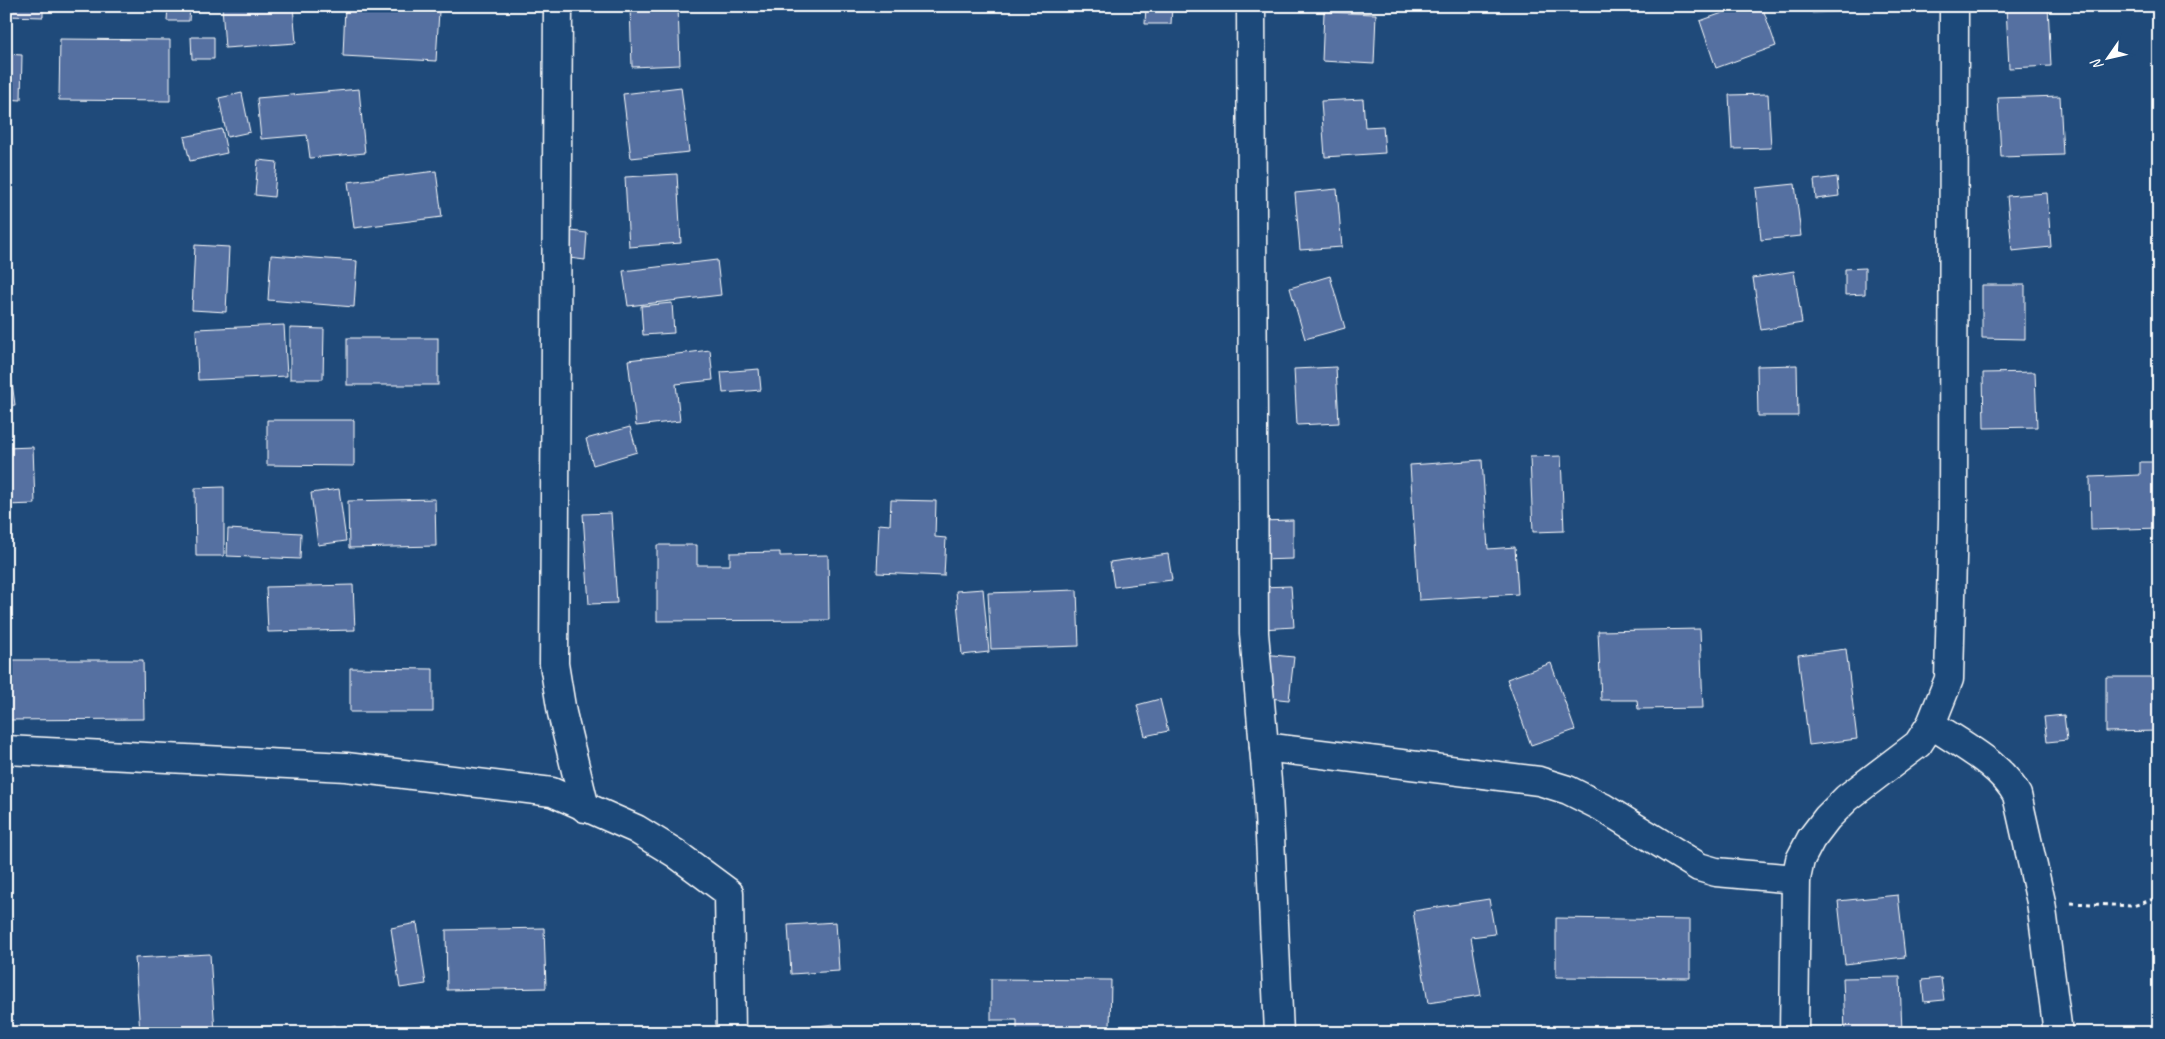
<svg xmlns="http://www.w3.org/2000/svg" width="2165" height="1039" viewBox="0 0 2165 1039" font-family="Caveat,sans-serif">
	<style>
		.building { fill: #5570a1; stroke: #fff }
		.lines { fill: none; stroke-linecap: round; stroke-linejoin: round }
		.minor-casing { stroke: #fff; stroke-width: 31 }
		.path { stroke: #fff; stroke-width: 3; stroke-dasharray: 4 4; stroke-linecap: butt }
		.minor { stroke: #1f4a7a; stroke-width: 28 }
	</style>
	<rect width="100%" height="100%" fill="#1f4a7a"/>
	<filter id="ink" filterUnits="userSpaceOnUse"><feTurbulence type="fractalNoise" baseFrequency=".02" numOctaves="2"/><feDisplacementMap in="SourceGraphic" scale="10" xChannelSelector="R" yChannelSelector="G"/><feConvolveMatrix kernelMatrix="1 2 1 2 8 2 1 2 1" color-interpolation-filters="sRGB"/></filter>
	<g filter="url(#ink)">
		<g class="building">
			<polygon points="6,6 43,6 43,17 6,16"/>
			<polygon points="168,6 190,6 189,21 167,21"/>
			<polygon points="222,6 293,6 296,43 225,48"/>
			<polygon points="345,6 439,11 436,61 343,56"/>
			<polygon points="630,6 678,6 680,65 632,67"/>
			<polygon points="1146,6 1172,6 1171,24 1145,24"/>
			<polygon points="1742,6 1762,6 1776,46 1716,68 1700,21"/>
			<polygon points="1812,6 1838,6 1839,12 1812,13"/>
			<polygon points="2006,6 2048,6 2051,66 2009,68"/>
			<polygon points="1324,12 1376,14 1374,64 1322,61"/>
			<polygon points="191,37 214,37 214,59 192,59"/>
			<polygon points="60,39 170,40 170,101 59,100"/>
			<polygon points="2158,52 2159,52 2159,89 2154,88"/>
			<polygon points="6,54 22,55 21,100 6,99"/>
			<polygon points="681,87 689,152 631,158 623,94"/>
			<polygon points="359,89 365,153 310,158 307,135 261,139 257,98"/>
			<polygon points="242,93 250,132 227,137 219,98"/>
			<polygon points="1768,94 1771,148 1732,149 1729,95"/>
			<polygon points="2060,96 2063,155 2001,157 1998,98"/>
			<polygon points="1363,99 1365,127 1383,126 1385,153 1325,157 1321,101"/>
			<polygon points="222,129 227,153 190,161 184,137"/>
			<polygon points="258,160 277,162 274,197 255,195"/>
			<polygon points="436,171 442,217 354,228 348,182"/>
			<polygon points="677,174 681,243 629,247 625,177"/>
			<polygon points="1837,177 1839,196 1816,199 1814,180"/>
			<polygon points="1795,184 1801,236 1761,240 1756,188"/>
			<polygon points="1337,189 1342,247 1300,250 1295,193"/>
			<polygon points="2047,193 2051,247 2012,251 2007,196"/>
			<polygon points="563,230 587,233 585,260 561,257"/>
			<polygon points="195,245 229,247 226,312 192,310"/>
			<polygon points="271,255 357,261 354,307 268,300"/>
			<polygon points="717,260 721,295 628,306 623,271"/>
			<polygon points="1865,268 1865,294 1845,295 1845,269"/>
			<polygon points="1794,271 1802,323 1761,330 1753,278"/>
			<polygon points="1330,276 1345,328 1305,339 1290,288"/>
			<polygon points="1982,285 2025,285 2025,339 1982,338"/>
			<polygon points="672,303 674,333 643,335 641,306"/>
			<polygon points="284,325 287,376 198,380 196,329"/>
			<polygon points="290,328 324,329 323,379 290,379"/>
			<rect x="347" y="338" width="91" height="47"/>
			<polygon points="710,350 713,380 676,384 680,421 636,426 628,360"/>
			<polygon points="6,353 8,353 15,405 6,406"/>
			<polygon points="1797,365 1798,416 1758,416 1757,366"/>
			<polygon points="1336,367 1339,423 1297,425 1294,369"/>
			<polygon points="759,369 761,390 723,393 721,372"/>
			<polygon points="2035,372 2037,427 1984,428 1983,373"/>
			<polygon points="267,420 354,420 354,466 267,465"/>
			<polygon points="630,427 637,452 593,465 586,439"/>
			<polygon points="33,447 35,504 6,505 6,448"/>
			<polygon points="1561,456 1564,531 1533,532 1530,457"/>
			<polygon points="1482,460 1488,549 1515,547 1518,594 1419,600 1410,465"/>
			<polygon points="2140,462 2159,462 2159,528 2091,530 2090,477 2140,475"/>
			<polygon points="224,487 224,556 196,556 195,488"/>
			<polygon points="339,489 346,541 318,545 311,493"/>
			<polygon points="435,499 436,546 349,548 348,501"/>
			<polygon points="891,500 936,501 935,537 946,538 944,576 877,573 879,524 890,525"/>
			<polygon points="611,513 617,603 589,604 583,514"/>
			<polygon points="1293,520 1293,559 1260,560 1260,521"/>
			<polygon points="228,529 301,533 300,559 227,556"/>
			<polygon points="657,545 697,545 697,565 730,565 730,553 780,552 780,556 828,555 829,620 657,621"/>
			<polygon points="1168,554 1172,580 1114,587 1110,562"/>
			<polygon points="353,585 355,630 268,632 266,587"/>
			<polygon points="1291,586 1294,627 1262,629 1259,587"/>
			<polygon points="983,589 989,652 962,655 956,591"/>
			<polygon points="1077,590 1079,646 991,649 988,593"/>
			<polygon points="1700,629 1703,708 1638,709 1637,700 1601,700 1598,631"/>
			<polygon points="1846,649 1857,739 1809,745 1798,655"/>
			<polygon points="1263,654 1294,657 1289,700 1259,697"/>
			<polygon points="6,660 143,660 144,719 6,720"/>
			<polygon points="1551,663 1575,730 1531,745 1507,679"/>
			<polygon points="350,668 433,669 433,712 350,712"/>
			<polygon points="2106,677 2159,677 2159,731 2106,732"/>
			<polygon points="1160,699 1168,731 1145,736 1137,705"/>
			<polygon points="2064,715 2067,740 2047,742 2044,717"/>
			<polygon points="1898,895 1905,957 1845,964 1838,901"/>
			<polygon points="1489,899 1495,934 1471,937 1481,995 1428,1003 1413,911"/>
			<polygon points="1556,918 1690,920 1690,978 1556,977"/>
			<polygon points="836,922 839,971 791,974 788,925"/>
			<polygon points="417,923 426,984 400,988 391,928"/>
			<polygon points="544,928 546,988 447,990 446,930"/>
			<polygon points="210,954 215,1033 140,1033 135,958"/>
			<polygon points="1900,977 1902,1033 1845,1033 1843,978"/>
			<polygon points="1941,978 1944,1000 1924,1002 1922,980"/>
			<polygon points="991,979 1111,980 1110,1029 1080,1029 1080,1033 1017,1033 1017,1020 991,1020"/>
			<polygon points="834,1024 835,1033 784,1033 784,1030"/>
			<polygon points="335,1025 337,1033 307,1033"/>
		</g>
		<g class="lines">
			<g class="minor-casing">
				<g id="minor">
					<polyline points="558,6 554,664 562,713 585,808"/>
					<polyline points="1251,6 1254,633 1268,793 1279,1033"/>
					<path d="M1931,724C1960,744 2001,764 2017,795L2041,902L2058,1033"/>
					<polyline points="1264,747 1539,781 1568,790 1602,807 1699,867 1716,872 1796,879"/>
					<polyline points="6,750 346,767 552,792 636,829 675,853 729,893 731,1033"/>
					<polyline points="1794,1033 1796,879 1800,860 1811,839 1827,818 1847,798 1918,744 1931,724 1949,679 1953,518 1954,6"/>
				</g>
			</g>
			<polyline class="path" points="2071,903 2133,906 2159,897"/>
			<use href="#minor" class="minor"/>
		</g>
	</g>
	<rect width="2165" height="1039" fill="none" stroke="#1f4a7a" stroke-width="25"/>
	<rect x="12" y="12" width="2140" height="1014" fill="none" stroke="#fff" stroke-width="2" filter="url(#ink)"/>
	<g transform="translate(2108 58) rotate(236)" stroke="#1f4a7a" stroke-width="4" paint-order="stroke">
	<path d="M0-4L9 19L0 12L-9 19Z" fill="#ffffff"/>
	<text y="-8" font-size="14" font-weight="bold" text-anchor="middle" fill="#ffffff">N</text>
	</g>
</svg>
